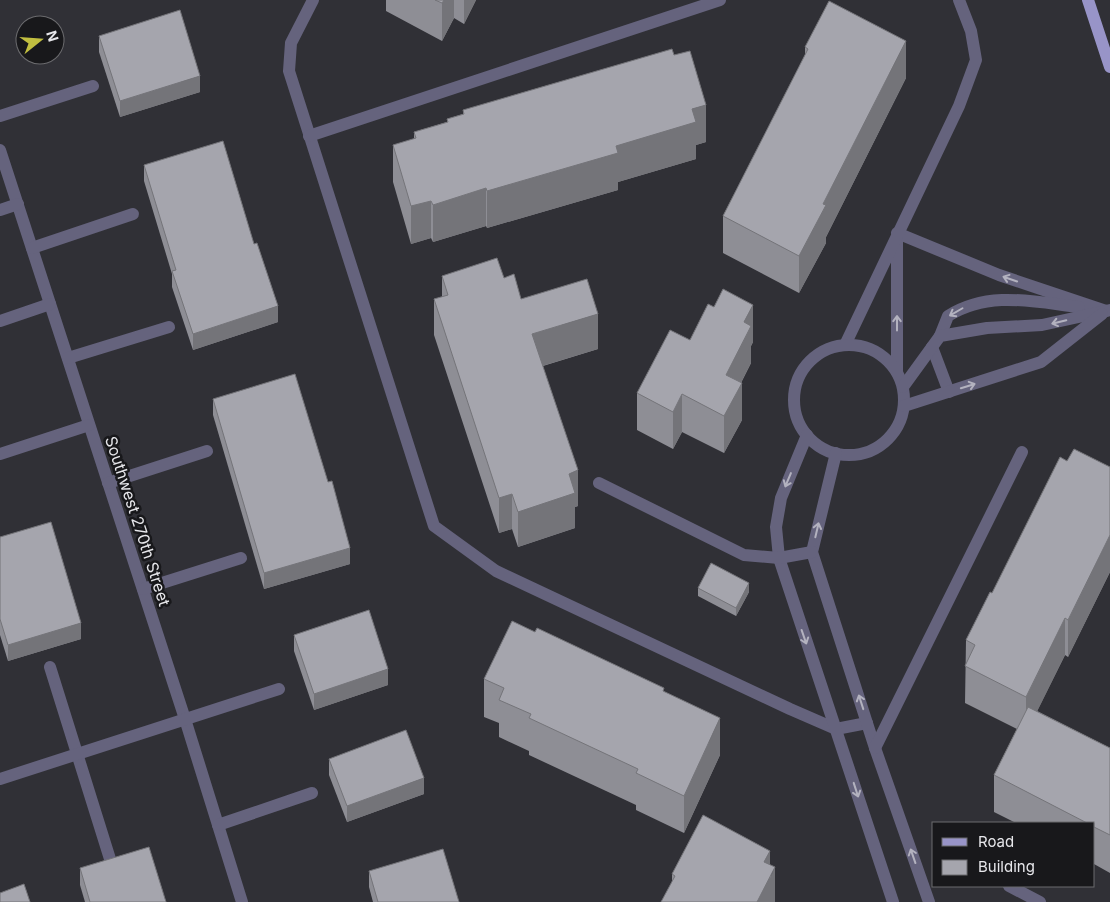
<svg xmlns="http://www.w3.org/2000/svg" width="1110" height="902" viewBox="0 0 1110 902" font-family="Inter,sans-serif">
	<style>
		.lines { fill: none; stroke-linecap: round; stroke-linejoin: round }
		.minor { stroke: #65637d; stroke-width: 12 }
		.major { stroke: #9894c8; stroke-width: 12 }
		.wall { fill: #8e8e95 }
		.shaded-wall { fill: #747479 }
		.building { fill: #a5a5ad; stroke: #747479 }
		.oneway { stroke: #b3b2bf }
		.labels { text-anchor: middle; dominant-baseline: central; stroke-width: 5; stroke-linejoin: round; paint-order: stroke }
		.street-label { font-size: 16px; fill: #e7e7eb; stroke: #18181b }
	</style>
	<rect width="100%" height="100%" fill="#303036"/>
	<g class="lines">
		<g class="minor">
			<polyline points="313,0 291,43 289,71 434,526 496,571 790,709 836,729 867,723"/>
			<polyline points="0,116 93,86"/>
			<polyline points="309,136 720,0"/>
			<polyline points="0,150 185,719 242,902"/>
			<polyline points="0,210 18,204"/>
			<polyline points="897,233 999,275 1106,311"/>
			<polyline points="897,238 897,372"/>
			<polyline points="32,248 133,214"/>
			<polyline points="0,321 50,304"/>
			<path d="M940,336L948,316C989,290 1034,302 1079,307"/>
			<polyline points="845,345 959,106 976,60 971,31 959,0"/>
			<circle cx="849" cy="400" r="55"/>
			<polyline points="932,347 949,392"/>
			<polyline points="68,358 169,327"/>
			<polyline points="903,387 940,336 987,328 1042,325 1110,310"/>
			<polyline points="904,406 1041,362 1102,314"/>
			<polyline points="807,435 781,498 776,527 779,558 893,902"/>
			<polyline points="836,453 812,552 875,748 929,902"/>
			<polyline points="0,454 89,425"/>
			<polyline points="108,483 207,451"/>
			<polyline points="599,483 744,555 779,558 812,552"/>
			<polyline points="143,589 241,558"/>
			<polyline points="50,667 110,859"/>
			<polyline points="875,748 1022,452"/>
			<polyline points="0,779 279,689"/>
			<polyline points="218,825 312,793"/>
			<polyline points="1009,886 1040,902"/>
		</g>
		<polyline class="major" points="1088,0 1110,67"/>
	</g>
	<g class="wall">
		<polygon points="386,0 476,0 464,24 454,18 442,41 386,11"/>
		<polygon points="99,36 200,92 120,117 99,52"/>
		<polygon points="805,47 906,78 826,237 826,243 799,293 723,253 723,216 805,55"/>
		<polygon points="463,110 706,142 696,145 696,159 618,182 618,190 487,228 486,226 433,242 431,238 411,244 393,182 393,145 414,139 414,132 447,122 447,119 463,114"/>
		<polygon points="144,165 278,322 193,350 172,287 172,274 144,181"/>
		<polygon points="442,276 504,278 521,299 598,349 543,366 578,506 575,507 575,528 518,547 512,529 499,533 434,335 434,299 442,297"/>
		<polygon points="690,340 753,342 751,346 751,363 741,383 742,420 724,453 682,432 673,449 637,430 637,393"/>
		<polygon points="213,399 328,482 350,564 264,589 213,415"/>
		<polygon points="1067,461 1110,467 1110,572 1068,657 1065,655 1037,711 1110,748 1110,873 1094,864 1094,823 1016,823 994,812 994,775 1017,729 965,703 966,640"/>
		<polygon points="0,537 81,639 8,661 0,635"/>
		<polygon points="698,588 749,592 736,616 698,596"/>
		<polygon points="535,632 664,692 720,755 684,833 636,810 636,805 529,755 529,751 499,737 499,723 484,717 484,679"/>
		<polygon points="294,635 388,685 314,710 294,651"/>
		<polygon points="329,759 424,794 347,822 329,775"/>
		<polygon points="770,864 775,902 672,882 672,874"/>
		<polygon points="80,868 166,902 85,902 80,885"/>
		<polygon points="369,871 459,902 373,902 369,887"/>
	</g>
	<g class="shaded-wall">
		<polygon points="444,0 454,0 454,18 442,41 442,3"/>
		<polygon points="464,0 476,0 464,24"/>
		<polygon points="906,41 906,78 826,237 826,243 799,293 799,256 823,204"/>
		<polygon points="200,76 200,92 120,117 120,101"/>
		<polygon points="706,105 706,142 696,145 696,159 618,182 618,190 487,228 487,191 616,146 692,109"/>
		<polygon points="486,188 486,226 433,242 433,205"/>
		<polygon points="431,201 431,238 411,244 411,206"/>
		<polygon points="753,305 753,342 751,346 751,363 726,412 726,375 744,322"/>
		<polygon points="278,306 278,322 193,350 193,334"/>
		<polygon points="598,314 598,349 532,369 532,334"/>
		<polygon points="742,383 742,420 724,453 724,416"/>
		<polygon points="682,394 682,432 673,449 673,412"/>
		<polygon points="578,470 578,506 575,507 575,528 518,547 518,512 569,474"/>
		<polygon points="512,494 512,529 499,533 499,498"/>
		<polygon points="1110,535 1110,572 1068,657 1068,620"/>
		<polygon points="350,548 350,564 264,589 264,573"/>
		<polygon points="749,583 749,592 736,616 736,608"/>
		<polygon points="1065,618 1065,655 1026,734 1026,697"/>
		<polygon points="81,623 81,639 8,661 8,645"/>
		<polygon points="388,669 388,685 314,710 314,694"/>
		<polygon points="720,718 720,755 684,833 684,796"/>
		<polygon points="424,778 424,794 347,822 347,806"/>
		<polygon points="770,851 770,878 775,867 775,902 757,902 764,862"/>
	</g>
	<g class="building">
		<polygon points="435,0 444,0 442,3"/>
		<polygon points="829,1 906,41 823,204 826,205 799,256 723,216 808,49 805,47"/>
		<polygon points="180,10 200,76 120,101 99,36"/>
		<polygon points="672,49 674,55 690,51 706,105 692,109 696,122 616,146 618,153 487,191 486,188 433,205 431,201 411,206 393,145 416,138 414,132 448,122 447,119 464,114 463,110"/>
		<polygon points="223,141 254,244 257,243 278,306 193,334 172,271 176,270 144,165"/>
		<polygon points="497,258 504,278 514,274 521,299 587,279 598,314 532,334 578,470 569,474 575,493 518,512 512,494 499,498 434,299 448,295 442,276"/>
		<polygon points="723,289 753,305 744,322 751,326 726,375 742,383 724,416 682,394 673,412 637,393 670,330 690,340 708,304 714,307"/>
		<polygon points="295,374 328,482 332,481 350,548 264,573 213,399"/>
		<polygon points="1074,449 1110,467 1110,535 1068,620 1065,618 1026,697 965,666 975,645 966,640 990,592 992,593 1060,457 1067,461"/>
		<polygon points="51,522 81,623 8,645 0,619 0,537"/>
		<polygon points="711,563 749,583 736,608 698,588"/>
		<polygon points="369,610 388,669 314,694 294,635"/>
		<polygon points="512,621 535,632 537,628 664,688 663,691 720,718 684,796 636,773 638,769 529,718 531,714 499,700 504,688 484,679"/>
		<polygon points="1028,707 1110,748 1110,835 1094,827 1094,823 1087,823 994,775"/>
		<polygon points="406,730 424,778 347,806 329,759"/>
		<polygon points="703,815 770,851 764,862 775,867 757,902 661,902 675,876 672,874"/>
		<polygon points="149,847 166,902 90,902 80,868"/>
		<polygon points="443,849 459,902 378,902 369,871"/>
		<polygon points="24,884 30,902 0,902 0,893"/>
	</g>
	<defs><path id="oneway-shaft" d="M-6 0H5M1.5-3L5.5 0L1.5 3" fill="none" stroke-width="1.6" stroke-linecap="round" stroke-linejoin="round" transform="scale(1.25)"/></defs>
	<g class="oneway">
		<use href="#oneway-shaft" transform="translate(1010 279) rotate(-161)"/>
		<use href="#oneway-shaft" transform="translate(956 312) rotate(150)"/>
		<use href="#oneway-shaft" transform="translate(1059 322) rotate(167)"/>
		<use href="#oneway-shaft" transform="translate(897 323) rotate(-90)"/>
		<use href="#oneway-shaft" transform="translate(968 386) rotate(-17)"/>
		<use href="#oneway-shaft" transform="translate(788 480) rotate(113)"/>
		<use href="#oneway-shaft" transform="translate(817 530) rotate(-77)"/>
		<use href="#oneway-shaft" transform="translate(804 637) rotate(71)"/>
		<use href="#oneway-shaft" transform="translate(861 702) rotate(-108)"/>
		<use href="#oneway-shaft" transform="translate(856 790) rotate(72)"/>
		<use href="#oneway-shaft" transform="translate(913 856) rotate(-109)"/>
	</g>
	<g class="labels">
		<g class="street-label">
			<text transform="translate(138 521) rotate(72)">Southwest 270th Street</text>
		</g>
	</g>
	<rect x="932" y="822" width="162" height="65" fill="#18181b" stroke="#6b6b6e"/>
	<rect x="942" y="838" width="25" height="8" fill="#9894c8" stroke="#6b6b6e"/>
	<text x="978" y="847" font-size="15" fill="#e7e7eb">Road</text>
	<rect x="942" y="860" width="25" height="15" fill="#a5a5ad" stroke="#6b6b6e"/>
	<text x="978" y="872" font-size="15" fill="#e7e7eb">Building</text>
	<g transform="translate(40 40) rotate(73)"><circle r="24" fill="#18181b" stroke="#6b6b6e"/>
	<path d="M0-4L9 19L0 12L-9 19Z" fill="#c1be40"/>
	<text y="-8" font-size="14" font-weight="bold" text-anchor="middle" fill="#e7e7eb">N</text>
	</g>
</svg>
